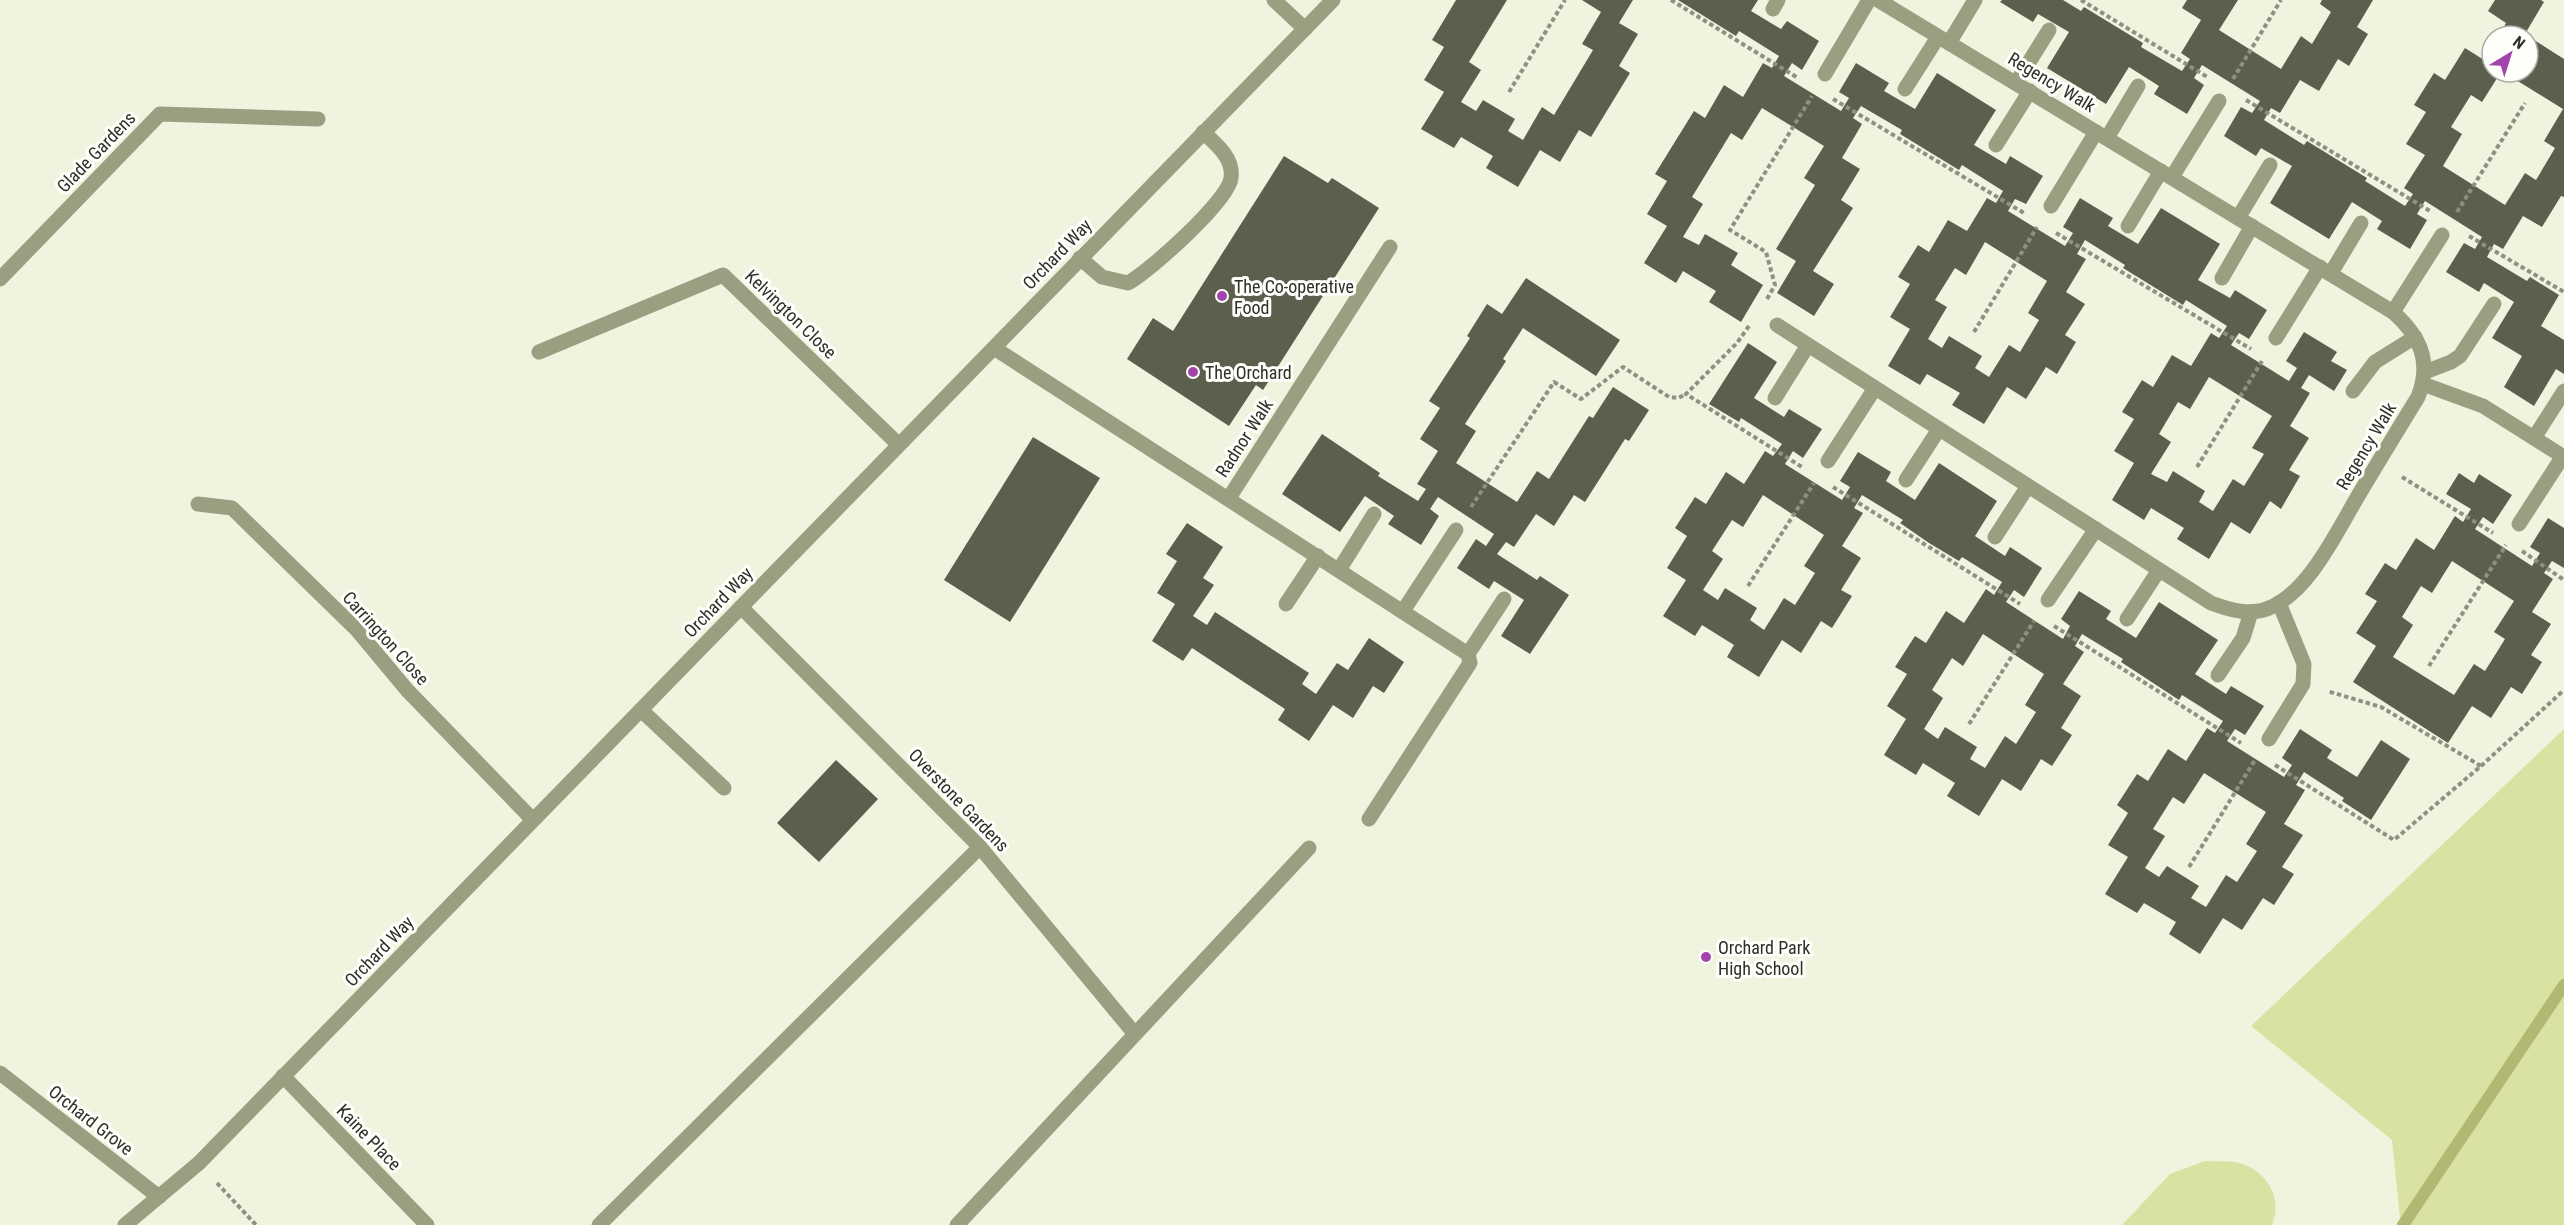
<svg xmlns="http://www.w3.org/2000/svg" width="2564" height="1225" viewBox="0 0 2564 1225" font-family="'Roboto Condensed',sans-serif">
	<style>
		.green { fill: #dae2a3 }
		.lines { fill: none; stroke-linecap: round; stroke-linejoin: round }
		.stream { stroke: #b0b873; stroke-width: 12 }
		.building { fill: #5d5f4e; fill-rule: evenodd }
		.path { stroke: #8d9082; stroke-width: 4; stroke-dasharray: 4.5 3; stroke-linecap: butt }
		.minor { stroke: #9b9f82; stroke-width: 15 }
		.poi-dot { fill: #a344ac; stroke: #fefffb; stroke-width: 2 }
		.labels { text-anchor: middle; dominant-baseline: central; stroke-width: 6; stroke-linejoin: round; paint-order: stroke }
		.street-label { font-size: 18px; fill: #2e2f28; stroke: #fefffb }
		.poi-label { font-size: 18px; fill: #2e2f28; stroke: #fefffb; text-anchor: start }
	</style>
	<rect width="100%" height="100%" fill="#f0f4df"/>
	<g class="green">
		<polygon points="2564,729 2564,1225 2396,1225 2400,1219 2392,1140 2251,1026"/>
		<path d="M2205,1161C2217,1162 2232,1160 2243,1164C2268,1173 2283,1200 2272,1225H2122L2170,1174Z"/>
	</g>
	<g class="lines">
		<polyline class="stream" points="2403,1225 2564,985"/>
	</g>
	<g class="building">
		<polygon points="1456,0 1507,0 1469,62 1481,70 1461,102 1476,111 1483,100 1515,119 1508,131 1523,140 1542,107 1554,115 1593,50 1582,44 1601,12 1582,0 1633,0 1619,23 1638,34 1619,66 1630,73 1591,137 1579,130 1560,162 1540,150 1518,187 1486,168 1493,156 1461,137 1454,148 1421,129 1444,92 1424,80 1444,47 1432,40"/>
		<path d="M1678,0H1758L1751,11L1781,29L1787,21L1819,41L1802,70L1792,63L1784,76L1841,111L1849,98L1839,92L1856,63L1889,83L1884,91L1915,109L1937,73L1996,110L1974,145L2006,164L2010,156L2043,176L2026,204L2015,199L2008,211L2065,246L2073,233L2063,227L2080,198L2113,218L2108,226L2138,244L2161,208L2220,244L2198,280L2230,298L2235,290L2267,310L2249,339L2239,333L2231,345L2289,381L2297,368L2286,361L2304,332L2337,352L2331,361L2347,370L2334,391L2309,375L2301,388L2310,393L2290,426L2309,438L2289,470L2300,476L2281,509L2270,501L2250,534L2231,522L2209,559L2177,539L2184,528L2151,508L2144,520L2112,500L2134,463L2114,451L2134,419L2122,412L2142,380L2153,387L2172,355L2191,366L2211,333L2219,338L2227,326L2186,300L2183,305L2123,268L2125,265L2085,240L2077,254L2086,259L2066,292L2085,304L2065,335L2076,342L2057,374L2046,367L2026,399L2007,387L1984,424L1952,405L1960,393L1927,374L1920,385L1888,366L1910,329L1890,317L1910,284L1898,277L1918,245L1929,252L1948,220L1967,231L1987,198L1996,203L2003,191L1962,165L1959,170L1900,134L1902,130L1861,106L1853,118L1862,124L1842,158L1860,169L1841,200L1853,208L1813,271L1834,284L1814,316L1777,293L1796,261L1776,249L1815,185L1804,178L1824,146L1762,108L1742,140L1731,133L1692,197L1703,204L1683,237L1699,245L1705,234L1738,253L1731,265L1763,285L1741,322L1709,302L1716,291L1683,271L1676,283L1644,263L1667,226L1647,214L1667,181L1655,174L1694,111L1705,118L1724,85L1743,97L1763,63L1772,68L1779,56L1739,31L1736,36ZM1985,242L2047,281L2028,313L2039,320L2020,352L2009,345L1989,377L1975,368L1982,356L1949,336L1942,348L1928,339L1947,307L1935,300L1955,268L1966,275ZM2209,377L2272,416L2252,448L2264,454L2244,486L2233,479L2213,511L2199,502L2205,491L2173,471L2167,482L2151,474L2171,442L2159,434L2178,402L2190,409Z"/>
		<polygon points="2002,0 2063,0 2081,11 2084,7 2143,43 2141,47 2182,71 2190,59 2181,53 2201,20 2182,8 2187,0 2238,0 2219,30 2281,69 2301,36 2312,44 2331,12 2320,4 2322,0 2373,0 2357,27 2368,34 2349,66 2338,59 2319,91 2300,80 2280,113 2271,108 2264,120 2304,145 2307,141 2367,178 2365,181 2405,206 2413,194 2404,188 2425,155 2406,144 2426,112 2414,105 2434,73 2445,80 2465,48 2484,60 2492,47 2492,72 2501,72 2482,102 2471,95 2451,127 2462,134 2443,166 2505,205 2525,173 2536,180 2555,148 2544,141 2563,109 2503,72 2528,72 2528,36 2564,59 2564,197 2561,196 2542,227 2523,216 2503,249 2494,244 2487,257 2527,281 2530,277 2559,295 2541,326 2564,340 2564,374 2556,369 2534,406 2504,387 2522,356 2492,338 2514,302 2484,283 2479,292 2446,272 2464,243 2475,249 2482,237 2425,201 2417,214 2427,220 2410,249 2377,229 2382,221 2352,202 2329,239 2270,203 2292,166 2261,148 2256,156 2224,136 2241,107 2252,113 2260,101 2202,65 2194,78 2204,85 2187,114 2154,94 2159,86 2129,67 2106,104 2047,68 2069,32 2038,14 2033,22 2000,2"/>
		<polygon points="2495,0 2541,0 2544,2 2525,34 2527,36 2499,36 2506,23 2488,11"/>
		<polygon points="1284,156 1328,183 1332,178 1379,208 1263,390 1256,385 1229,426 1127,359 1153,318 1173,331"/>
		<polygon points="1526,278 1620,340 1596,376 1523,328 1503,359 1506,361 1465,424 1476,431 1456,463 1517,502 1537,471 1549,479 1589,416 1593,418 1613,387 1649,410 1629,441 1625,439 1585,502 1574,495 1554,526 1536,514 1514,547 1506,542 1497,554 1537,580 1540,576 1569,595 1530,654 1501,636 1524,600 1494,581 1489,589 1457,568 1476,539 1486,546 1494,534 1438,497 1430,509 1439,516 1421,545 1388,524 1394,516 1365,496 1340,532 1282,494 1322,434 1380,473 1378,476 1418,501 1426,489 1417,484 1438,451 1420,439 1440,408 1429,401 1470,338 1467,336 1487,304 1502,314"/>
		<path d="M1748,343L1777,362L1754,398L1784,417L1789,409L1822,429L1803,458L1793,451L1785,464L1842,500L1850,487L1840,481L1858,452L1891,472L1886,481L1915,500L1939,463L1997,501L1975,536L2005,556L2010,547L2042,568L2024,597L2014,590L2006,602L2063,639L2070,626L2061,619L2079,591L2111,611L2106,619L2136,638L2159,602L2218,640L2195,674L2226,694L2231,686L2264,706L2245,735L2235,729L2227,741L2284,777L2292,765L2282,758L2300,729L2332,750L2327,758L2357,777L2381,740L2410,759L2371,820L2342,801L2344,798L2304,772L2296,785L2305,790L2284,824L2303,835L2282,867L2294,874L2274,905L2263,898L2242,930L2223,918L2200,954L2169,934L2176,922L2144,903L2137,913L2105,894L2128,857L2108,845L2128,813L2117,805L2137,774L2148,781L2168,749L2186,761L2207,728L2215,733L2223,721L2198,705L2182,695L2179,700L2121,662L2123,659L2082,634L2075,646L2084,652L2063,684L2081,696L2061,728L2072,735L2052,766L2041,759L2021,791L2002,779L1979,816L1947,796L1955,783L1923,763L1916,775L1884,755L1906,719L1887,706L1907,674L1895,667L1915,636L1926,643L1946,611L1964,623L1986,589L1994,595L2002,582L1962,557L1959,561L1929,543L1900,523L1903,520L1862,495L1854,508L1863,513L1842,546L1861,558L1841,590L1852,596L1832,628L1821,621L1801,653L1782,640L1759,677L1727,657L1734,645L1702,625L1695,636L1663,616L1686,580L1667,568L1687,536L1675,528L1695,497L1706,504L1726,472L1744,484L1765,451L1773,456L1782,444L1741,418L1739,422L1709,404ZM1763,495L1824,535L1804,566L1815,573L1795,605L1784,598L1764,630L1750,620L1757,608L1725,588L1718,600L1703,590L1723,559L1712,551L1732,520L1743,527ZM1983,634L2044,674L2025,705L2036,712L2016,744L2005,736L1985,768L1970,759L1977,747L1945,727L1938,739L1924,729L1943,698L1932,690L1952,658L1963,666ZM2204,773L2266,812L2246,844L2257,851L2237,882L2226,875L2206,907L2191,898L2199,886L2167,866L2159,877L2145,868L2165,836L2153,829L2173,797L2184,804Z"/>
		<polygon points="1033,437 1100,478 1010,622 944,580"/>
		<path d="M2459,473L2474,483L2479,474L2512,495L2493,524L2483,517L2475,529L2532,566L2540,553L2530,547L2548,518L2564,528V568L2552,561L2544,573L2553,579L2532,612L2551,624L2531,655L2542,662L2522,694L2511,687L2491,718L2472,706L2448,743L2353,682L2376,646L2356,633L2377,601L2365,594L2385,563L2396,570L2416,538L2434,550L2455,516L2463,522L2471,509L2446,494ZM2452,561L2514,601L2494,632L2505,639L2485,671L2474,664L2454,695L2393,657L2413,625L2402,617L2421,586L2432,593Z"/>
		<polygon points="1187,523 1223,547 1203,578 1214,585 1193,616 1207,625 1215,612 1309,673 1302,684 1316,694 1337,663 1348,670 1369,638 1404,662 1384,693 1373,686 1353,718 1333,705 1309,741 1278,720 1285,709 1192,648 1183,661 1152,641 1175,604 1157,593 1177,561 1166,554"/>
		<polygon points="836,760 878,799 819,862 777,823"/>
	</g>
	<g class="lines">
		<g class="path">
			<polyline points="1671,0 1798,78"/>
			<polyline points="2081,0 2209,78"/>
			<polyline points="2233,79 2281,0"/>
			<polyline points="1509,92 1565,0"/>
			<polyline points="1833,99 2024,213"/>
			<polyline points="2246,100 2430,211"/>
			<polyline points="2457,212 2525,103"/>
			<polyline points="2056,233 2251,349"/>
			<polyline points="2469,236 2564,292"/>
			<polyline points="1767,299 1775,285 1766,252 1730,230 1812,96"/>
			<polyline points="1749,326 1737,343 1686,394 1802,467"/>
			<polyline points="1974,332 2037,227"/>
			<polyline points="2197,467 2262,361"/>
			<polyline points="2402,477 2493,533"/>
			<polyline points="1833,487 2020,604"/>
			<polyline points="1471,507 1554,382 1581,399 1623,367 1669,397 1678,398 1686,394"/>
			<polyline points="2522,551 2564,580"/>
			<polyline points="1748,586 1814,483"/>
			<polyline points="2054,626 2241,743"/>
			<polyline points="2429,666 2506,545"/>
			<polyline points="1969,724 2034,621"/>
			<polyline points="2275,765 2394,840 2481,766 2381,707 2327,691"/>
			<polyline points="2481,766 2564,690"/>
			<polyline points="2189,867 2255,760"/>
			<polyline points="217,1183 256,1225"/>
		</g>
		<g class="minor">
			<polyline points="1274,0 1305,29"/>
			<polyline points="1773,9 1778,0"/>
			<polyline points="1949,43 1975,0"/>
			<polyline points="1825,74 1869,0"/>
			<polyline points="2016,83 2049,30"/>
			<polyline points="1905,89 1938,37"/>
			<polyline points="2107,138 2138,86"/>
			<polyline points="1996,145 2030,91"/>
			<polyline points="2172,177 2219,101"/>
			<polyline points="2051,206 2096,132"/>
			<polyline points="2238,218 2270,165"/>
			<polyline points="2128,226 2161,171"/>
			<path d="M1080,258L1102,277L1128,283C1150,271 1229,200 1231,178C1234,158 1216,144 1203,132"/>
			<polyline points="2331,273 2361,223"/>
			<polyline points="2222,278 2252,226"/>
			<polyline points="0,279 160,114 318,119"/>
			<polyline points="2393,312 2442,235"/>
			<path d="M1777,325L2211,603C2230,610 2250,616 2269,608C2310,592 2339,527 2361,491C2380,459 2399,428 2418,397C2432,361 2420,336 2393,312L1878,0"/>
			<polyline points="2276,338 2320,267"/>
			<polyline points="994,348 1468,654 1470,663 1369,819"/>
			<polyline points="539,352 723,275 898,444"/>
			<polyline points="2425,372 2451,362 2460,356 2494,304"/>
			<polyline points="2423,384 2483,406 2564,457"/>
			<polyline points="2353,391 2375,362 2415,337"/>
			<polyline points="1775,398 1808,345"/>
			<polyline points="2534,438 2564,391"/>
			<polyline points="1828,461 1875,388"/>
			<polyline points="1906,480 1939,429"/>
			<polyline points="1229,498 1390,247"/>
			<polyline points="198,504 232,508 357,630 407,690 533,820"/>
			<polyline points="2519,524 2563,456"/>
			<polyline points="1995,537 2028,486"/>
			<polyline points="1339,570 1374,514"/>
			<polyline points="2048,600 2096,529"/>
			<polyline points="1286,604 1318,556"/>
			<polyline points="741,607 980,847 1134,1033"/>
			<polyline points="1403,611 1456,530"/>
			<polyline points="2127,619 2159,570"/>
			<polyline points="1468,654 1504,599"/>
			<polyline points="2218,675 2243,638 2251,612"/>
			<polyline points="641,710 724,788"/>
			<polyline points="2269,739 2303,684 2304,664 2279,603"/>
			<polyline points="0,1073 159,1197"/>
			<polyline points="283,1076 427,1225"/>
			<polyline points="125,1225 199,1163 1333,0"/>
			<polyline points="599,1225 980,847"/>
			<polyline points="957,1225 1309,848"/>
		</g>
	</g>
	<g class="poi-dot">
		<circle cx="1222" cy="296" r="6"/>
		<circle cx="1193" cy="372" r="6"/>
		<circle cx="1706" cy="957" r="6"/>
	</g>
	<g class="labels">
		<g class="street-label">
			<text transform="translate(2052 82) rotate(31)">Regency Walk</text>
			<text transform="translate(96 152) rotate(-46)">Glade Gardens</text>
			<text transform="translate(1057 254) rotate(-46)">Orchard Way</text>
			<text transform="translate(791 314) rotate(44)">Kelvington Close</text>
			<text transform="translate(1244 438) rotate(-57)">Radnor Walk</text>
			<text transform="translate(2366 446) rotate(-59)">Regency Walk</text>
			<text transform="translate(718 602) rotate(-46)">Orchard Way</text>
			<text transform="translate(386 638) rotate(48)">Carrington Close</text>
			<text transform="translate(959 800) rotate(46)">Overstone Gardens</text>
			<text transform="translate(379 951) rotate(-46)">Orchard Way</text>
			<text transform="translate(91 1120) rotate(38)">Orchard Grove</text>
			<text transform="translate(369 1137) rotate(46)">Kaine Place</text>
		</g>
		<g class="poi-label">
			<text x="1234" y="286">The Co-operative<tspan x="1234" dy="21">Food</tspan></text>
			<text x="1205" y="372">The Orchard</text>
			<text x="1718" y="947">Orchard Park<tspan x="1718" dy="21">High School</tspan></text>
		</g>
	</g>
	<g transform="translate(2510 54) rotate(38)"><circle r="28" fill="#fefffb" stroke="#abaca7" stroke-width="1.5"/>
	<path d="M0-4.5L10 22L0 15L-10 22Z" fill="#a344ac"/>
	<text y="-9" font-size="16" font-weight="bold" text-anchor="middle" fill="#2e2f28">N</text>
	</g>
</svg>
